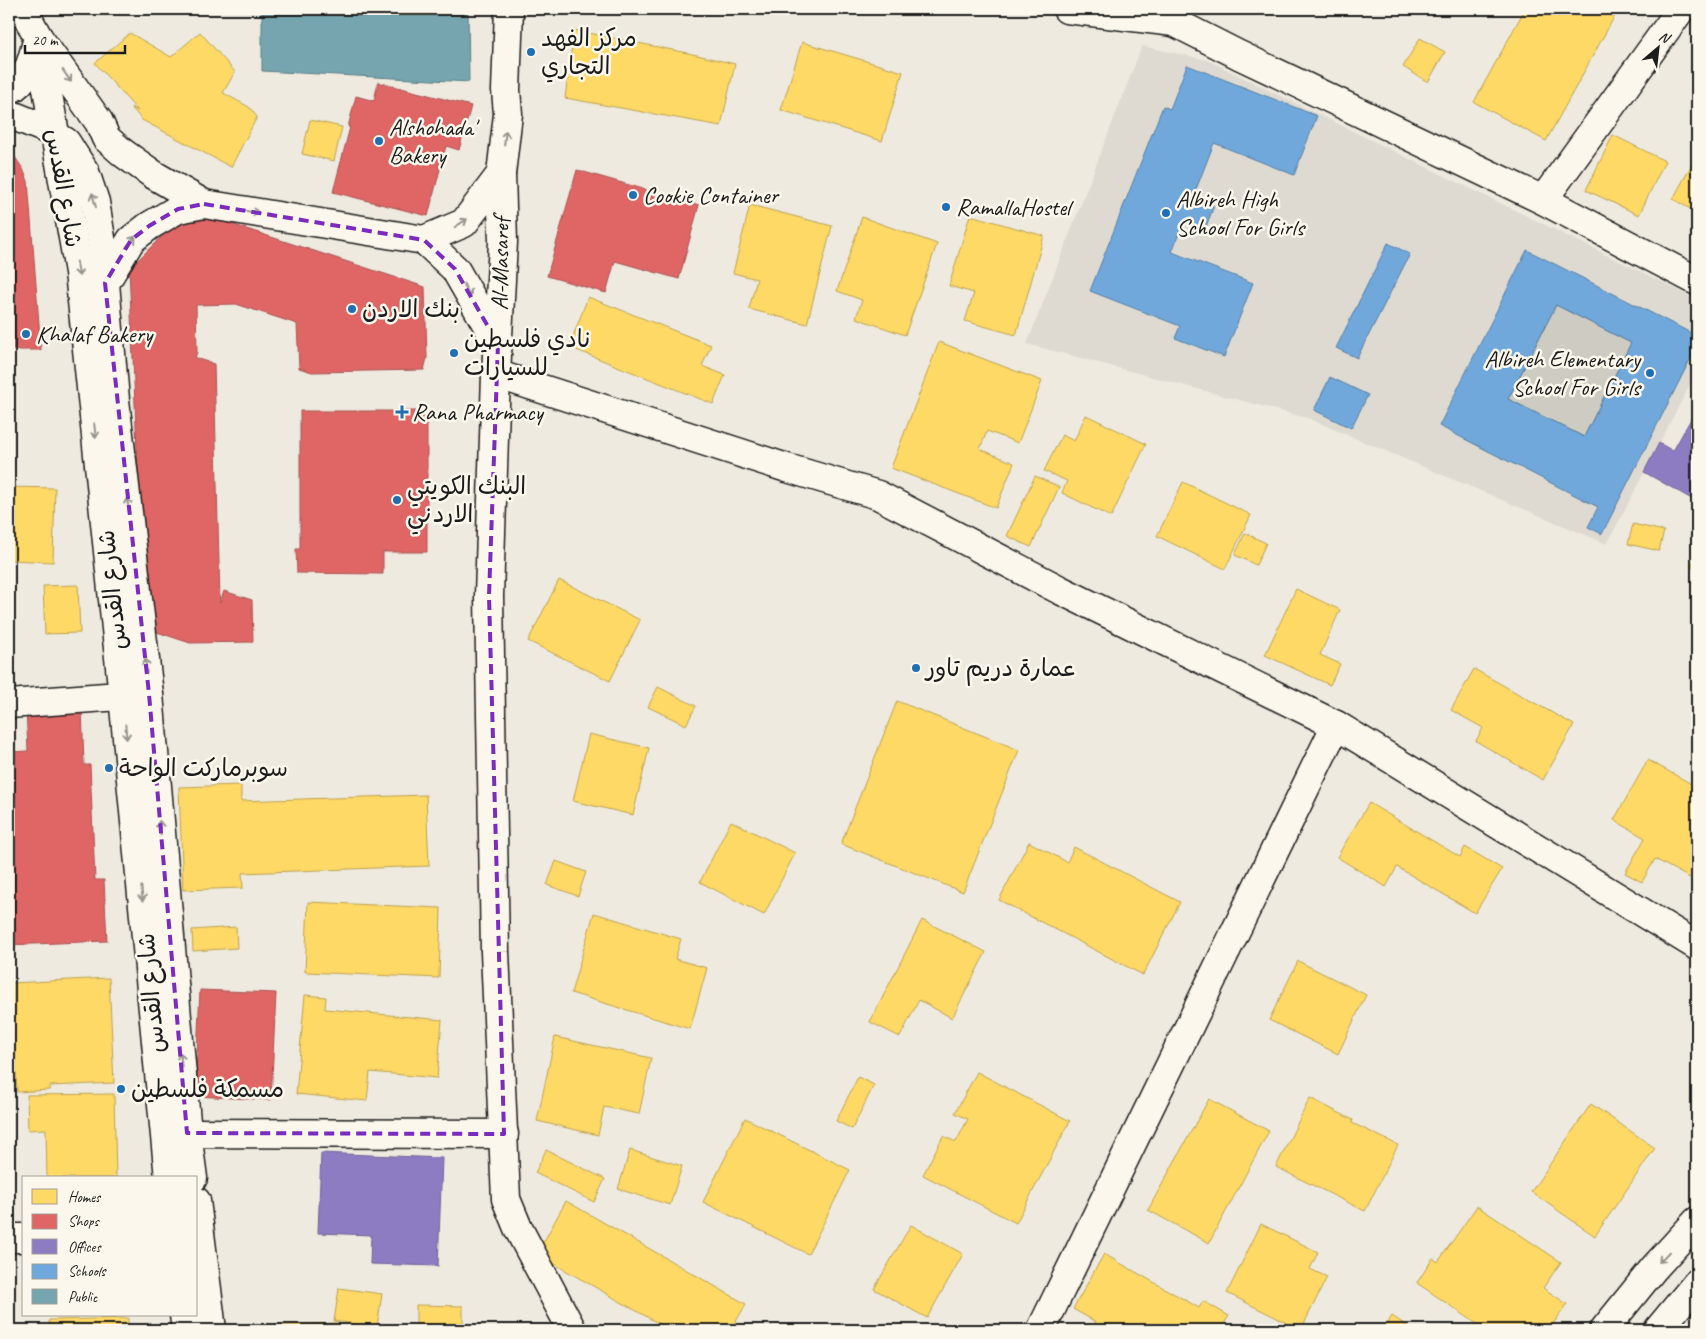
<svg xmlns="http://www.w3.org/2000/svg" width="1706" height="1339" viewBox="0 0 1706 1339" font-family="Caveat,'Playpen Sans Arabic',sans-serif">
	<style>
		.built { fill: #dedad1 }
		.green { fill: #ceccc2; stroke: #75746f }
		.homes { fill: #ffd966; stroke: #bba050 }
		.shops { fill: #e06666; stroke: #a55050 }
		.offices { fill: #8e7cc3; stroke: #6c5f91 }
		.schools { fill: #6fa8dc; stroke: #567ea2; fill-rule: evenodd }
		.public { fill: #76a5af; stroke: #5b7c83 }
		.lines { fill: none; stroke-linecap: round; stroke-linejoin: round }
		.minor-casing { stroke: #1c1c1c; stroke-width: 31 }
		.secondary-casing { stroke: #1c1c1c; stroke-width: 31 }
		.minor { stroke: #fbf7ec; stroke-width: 28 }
		.secondary { stroke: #fbf7ec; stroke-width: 28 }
		.oneway { stroke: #97948e }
		.marked { fill: none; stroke: #7b2cbf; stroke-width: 4; stroke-dasharray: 10 6; stroke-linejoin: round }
		.poi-dot { fill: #1f6fb2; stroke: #fbf7ec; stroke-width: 2 }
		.labels { text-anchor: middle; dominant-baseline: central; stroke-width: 5; stroke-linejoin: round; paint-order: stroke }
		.poi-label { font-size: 24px; fill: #1c1c1c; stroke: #fbf7ec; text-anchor: start }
		.street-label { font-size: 24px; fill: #1c1c1c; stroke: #fbf7ec }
	</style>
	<rect width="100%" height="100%" fill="#eeeadf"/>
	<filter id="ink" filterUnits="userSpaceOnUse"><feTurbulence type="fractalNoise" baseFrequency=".02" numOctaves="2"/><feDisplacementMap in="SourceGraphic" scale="10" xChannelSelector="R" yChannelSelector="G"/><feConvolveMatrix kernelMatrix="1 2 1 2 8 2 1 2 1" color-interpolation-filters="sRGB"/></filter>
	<g filter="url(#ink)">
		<polygon class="built" points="1142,46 1207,60 1697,299 1697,371 1607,544 1307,418 1027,344"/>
		<polygon class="green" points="1556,305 1631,343 1584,437 1508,399"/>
		<g class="homes">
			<polygon points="1525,9 1618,10 1546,141 1474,102"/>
			<polygon points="574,30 697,55 735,64 721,126 565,98"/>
			<polygon points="200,32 235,72 223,93 249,107 257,117 231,167 142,120 131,107 138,111 95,63 130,33 171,57"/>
			<polygon points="1420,38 1445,52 1428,82 1403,67"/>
			<polygon points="802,42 903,72 882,141 781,110"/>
			<polygon points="310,120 342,127 334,161 302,154"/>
			<polygon points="1613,135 1665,161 1639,215 1586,190"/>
			<polygon points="1697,155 1697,213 1673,199"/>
			<polygon points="750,205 832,226 807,324 749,309 757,279 733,273"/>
			<polygon points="970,215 1044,236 1016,335 965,321 974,293 949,286"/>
			<polygon points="862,217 937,244 905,335 856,318 862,300 837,291"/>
			<polygon points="588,297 711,345 702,366 725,375 713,404 569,347"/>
			<polygon points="939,342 1042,381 1018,443 987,431 980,449 1014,463 996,508 891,468"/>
			<polygon points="1086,415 1146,444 1111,517 1062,493 1067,481 1044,471 1062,435 1074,441"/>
			<polygon points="1035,476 1059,487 1031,547 1007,536"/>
			<polygon points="1183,482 1251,515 1225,569 1157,536"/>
			<polygon points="9,487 55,488 53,562 9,560"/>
			<polygon points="1633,524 1664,531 1659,551 1628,544"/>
			<polygon points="1245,533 1266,543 1256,565 1235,555"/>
			<polygon points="1697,554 1697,569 1691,566"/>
			<polygon points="559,580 640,620 610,681 528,641"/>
			<polygon points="78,585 80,633 45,634 43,586"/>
			<polygon points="1296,589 1340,610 1320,655 1340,664 1330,685 1265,655"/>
			<polygon points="1474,669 1574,725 1543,780 1476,741 1483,728 1451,710"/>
			<polygon points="658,687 696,706 686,725 648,707"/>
			<polygon points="897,701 1019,750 963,892 841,844"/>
			<polygon points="589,734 649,748 633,815 573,801"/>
			<polygon points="1648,760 1697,787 1697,882 1655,859 1642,882 1625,873 1645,838 1614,820"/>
			<polygon points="241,785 241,801 426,795 429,866 242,873 243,888 183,890 179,787"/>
			<polygon points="1369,803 1460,857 1465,847 1502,869 1475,913 1397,867 1386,887 1337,857"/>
			<polygon points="731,821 795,853 764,915 700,882"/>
			<polygon points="1029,842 1067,862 1074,847 1180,902 1143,975 999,900"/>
			<polygon points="556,861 586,872 578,896 547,885"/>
			<polygon points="308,902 441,908 439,978 305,972"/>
			<polygon points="594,913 681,939 675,959 707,968 690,1029 571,993"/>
			<polygon points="922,920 986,952 952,1018 919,1000 900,1037 870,1022"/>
			<polygon points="236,927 237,948 193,951 192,930"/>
			<polygon points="1298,961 1366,995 1338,1054 1269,1020"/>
			<polygon points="109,978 114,1083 50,1086 50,1090 17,1092 11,983"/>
			<polygon points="305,995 326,997 325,1009 442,1020 437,1078 370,1072 367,1101 296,1094"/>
			<polygon points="555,1037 651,1058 639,1114 604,1107 598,1135 537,1121"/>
			<polygon points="977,1072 1070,1121 1016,1223 923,1175 943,1136 956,1142 968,1119 955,1113"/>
			<polygon points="858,1077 874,1085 852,1129 836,1121"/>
			<polygon points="114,1094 116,1178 47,1178 46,1129 28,1130 27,1095"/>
			<polygon points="1310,1098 1353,1120 1352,1123 1398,1145 1365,1211 1276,1167"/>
			<polygon points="1209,1099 1269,1131 1209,1243 1148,1210"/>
			<polygon points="1591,1104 1655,1148 1595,1236 1531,1192"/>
			<polygon points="745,1118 850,1170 808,1254 703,1202"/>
			<polygon points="546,1150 605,1179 594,1202 535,1173"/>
			<polygon points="630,1150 682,1166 670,1205 618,1189"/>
			<polygon points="566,1201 746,1304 731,1330 670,1330 537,1254"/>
			<polygon points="1477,1206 1561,1262 1543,1288 1567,1304 1549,1330 1486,1330 1417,1283 1433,1258 1438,1262"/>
			<polygon points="1261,1224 1318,1252 1310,1269 1327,1277 1301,1330 1227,1293"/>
			<polygon points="911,1225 963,1254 927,1318 874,1289"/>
			<polygon points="1104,1254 1199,1308 1203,1301 1229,1316 1220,1330 1091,1330 1096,1322 1073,1309"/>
			<polygon points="339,1288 382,1294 377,1327 334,1321"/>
			<polygon points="416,1305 463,1306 463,1329 473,1330 416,1330"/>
			<polygon points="1392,1316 1413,1330 1383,1330"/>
			<polygon points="128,1318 128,1330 49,1330 49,1320"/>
			<polygon points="339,1323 340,1330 263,1330 263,1326"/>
		</g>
		<g class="shops">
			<polygon points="378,82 471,106 459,150 446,146 428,216 333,192 350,127 348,127 356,96 374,101"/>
			<polygon points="9,148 23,169 28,181 41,350 9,350"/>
			<polygon points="577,170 699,205 679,279 615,261 606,293 547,276"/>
			<polygon points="188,210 425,287 427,358 424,370 312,372 299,368 297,324 236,304 196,305 197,352 195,358 214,364 220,603 224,591 252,600 253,642 190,643 145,628 129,269"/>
			<polygon points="300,411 427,411 427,552 383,552 383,574 297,573 296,549 300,549"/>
			<polygon points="82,706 84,765 90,765 95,880 104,880 107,941 9,945 9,752 28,751 26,708"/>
			<polygon points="200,990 276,993 271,1100 195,1096"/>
		</g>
		<g class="offices">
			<polygon points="1697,408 1697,502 1644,472 1659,443 1673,451"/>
			<polygon points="321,1153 442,1158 438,1266 370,1264 371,1235 318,1233"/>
		</g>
		<g class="schools">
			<polygon points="1187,65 1317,116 1294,175 1214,143 1193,197 1214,206 1205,229 1184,220 1172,252 1253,283 1224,357 1175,338 1180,326 1090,291 1163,106 1170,109"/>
			<polygon points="1388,243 1410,254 1357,358 1336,348"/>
			<path d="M1527,250L1697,336V346L1602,534L1588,527L1598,507L1439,426ZM1556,305L1631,343L1584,437L1508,399Z"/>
			<polygon points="1330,377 1368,395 1351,428 1314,410"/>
		</g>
		<polygon class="public" points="262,9 468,9 469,82 262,71"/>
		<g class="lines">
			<g class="minor-casing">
				<g id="minor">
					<polyline points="509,9 506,90 508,114 501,174 503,242 496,374 489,596 495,952 506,1199 518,1228 572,1330"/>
					<polyline points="1067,9 1174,22 1180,9"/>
					<polyline points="1174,22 1239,55 1543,200 1697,281"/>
					<polyline points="38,37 99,122 106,138 123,153 154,175 204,204"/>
					<path d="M9,90C29,81 33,56 38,37"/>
					<polyline points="9,114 44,128 55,135"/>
					<polyline points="1543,200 1681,9"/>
					<polyline points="424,240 455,269 498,344"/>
					<polyline points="105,283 131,240 149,226 178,209 204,204 424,240 464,223 501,174"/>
					<polyline points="496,374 787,468 878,495 1060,590 1336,725 1697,946"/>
					<polyline points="9,704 147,694"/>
					<polyline points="169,1147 187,1133 504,1134"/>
					<polyline points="9,1238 24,1238"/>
					<polyline points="1041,1330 1336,725"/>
				</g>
			</g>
			<g class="secondary-casing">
				<g id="secondary">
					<polyline points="23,9 38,37 79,272 123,696 169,1178"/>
					<polyline points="55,135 66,142 85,172 95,202 104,256 105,283 115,400 149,694 187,1133 193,1178"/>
					<polyline points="196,1201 212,1330"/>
					<polyline points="184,1315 186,1330"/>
					<polyline points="1604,1330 1654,1268 1697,1221"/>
					<polyline points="1658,1330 1697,1283"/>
				</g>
			</g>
			<use href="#minor" class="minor"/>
			<use href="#secondary" class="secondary"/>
		</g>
		<defs><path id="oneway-shaft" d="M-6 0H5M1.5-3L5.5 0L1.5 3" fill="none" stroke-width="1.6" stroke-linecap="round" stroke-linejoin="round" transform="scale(1.25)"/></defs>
		<g class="oneway">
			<use href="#oneway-shaft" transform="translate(67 76) rotate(55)"/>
			<use href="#oneway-shaft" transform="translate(505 138) rotate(-83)"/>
			<use href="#oneway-shaft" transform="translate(94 200) rotate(-105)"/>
			<use href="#oneway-shaft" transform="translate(252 212) rotate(9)"/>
			<use href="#oneway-shaft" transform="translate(461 223) rotate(-33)"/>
			<use href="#oneway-shaft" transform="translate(131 242) rotate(-50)"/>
			<use href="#oneway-shaft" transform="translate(78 269) rotate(81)"/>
			<use href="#oneway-shaft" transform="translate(467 290) rotate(60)"/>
			<use href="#oneway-shaft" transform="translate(95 431) rotate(84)"/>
			<use href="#oneway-shaft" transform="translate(128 505) rotate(-97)"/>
			<use href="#oneway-shaft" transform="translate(146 666) rotate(-96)"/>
			<use href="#oneway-shaft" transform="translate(126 732) rotate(85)"/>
			<use href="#oneway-shaft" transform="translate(160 828) rotate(-95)"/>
			<use href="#oneway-shaft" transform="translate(142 894) rotate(85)"/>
			<use href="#oneway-shaft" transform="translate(181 1060) rotate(-95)"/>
			<use href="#oneway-shaft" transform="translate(1664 1257) rotate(133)"/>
		</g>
	</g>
	<path class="marked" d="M204,204L424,240L455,269L498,344L489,596L504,1134L187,1133L149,694L105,283L131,240L149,226L178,209Z"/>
	<g class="poi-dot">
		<circle cx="531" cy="52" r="5"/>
		<circle cx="379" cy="141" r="5"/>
		<circle cx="633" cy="195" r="5"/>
		<circle cx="946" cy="207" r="5"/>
		<circle cx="1166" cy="213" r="5"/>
		<circle cx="352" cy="309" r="5"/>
		<circle cx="26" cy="334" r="5"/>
		<circle cx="454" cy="353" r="5"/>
		<circle cx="1650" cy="373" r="5"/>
		<path d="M399.5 404.5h5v5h5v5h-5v5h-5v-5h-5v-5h5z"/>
		<circle cx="397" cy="500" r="5"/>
		<circle cx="916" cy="668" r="5"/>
		<circle cx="109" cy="768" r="5"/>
		<circle cx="121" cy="1089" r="5"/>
	</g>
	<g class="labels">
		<g class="poi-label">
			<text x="541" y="38">مركز الفهد<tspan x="541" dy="28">التجاري</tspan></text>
			<text x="389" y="127">Alshohada'<tspan x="389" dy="28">Bakery</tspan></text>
			<text x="643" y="195">Cookie Container</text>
			<text x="1176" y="199">Albireh High<tspan x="1176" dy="28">School For Girls</tspan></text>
			<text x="956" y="207">RamallaHostel</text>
			<text x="362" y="309">بنك الاردن</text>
			<text x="36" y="334">Khalaf Bakery</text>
			<text x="464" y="339">نادي فلسطين<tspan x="464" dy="28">للسيارات</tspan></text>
			<text x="1640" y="359" text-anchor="end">Albireh Elementary<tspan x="1640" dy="28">School For Girls</tspan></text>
			<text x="412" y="412">Rana Pharmacy</text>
			<text x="407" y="486">البنك الكويتي<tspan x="407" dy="28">الاردني</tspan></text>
			<text x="926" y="668">عمارة دريم تاور</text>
			<text x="119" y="768">سوبرماركت الواحة</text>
			<text x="131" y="1089">مسمكة فلسطين</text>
		</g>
		<g class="street-label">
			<text transform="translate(64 188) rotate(80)">شارع القدس</text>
			<text transform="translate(500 264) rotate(-89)">Al-Masaref</text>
			<text transform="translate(112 590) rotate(-96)">شارع القدس</text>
			<text transform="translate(151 993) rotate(-95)">شارع القدس</text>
		</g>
	</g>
	<rect width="1706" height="1339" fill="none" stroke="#fbf7ec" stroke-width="30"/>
	<rect x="15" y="15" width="1676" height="1309" fill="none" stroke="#1c1c1c" stroke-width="2" filter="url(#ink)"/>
	<rect x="22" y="1176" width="175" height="140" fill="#fbf7ec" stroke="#a29f99"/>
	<rect x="32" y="1189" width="25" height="15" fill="#ffd966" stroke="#a29f99"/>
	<text x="68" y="1202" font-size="15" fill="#1c1c1c">Homes</text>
	<rect x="32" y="1214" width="25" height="15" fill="#e06666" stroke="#a29f99"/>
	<text x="68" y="1226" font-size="15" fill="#1c1c1c">Shops</text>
	<rect x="32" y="1239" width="25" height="15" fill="#8e7cc3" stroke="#a29f99"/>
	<text x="68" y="1252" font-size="15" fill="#1c1c1c">Offices</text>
	<rect x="32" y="1264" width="25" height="15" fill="#6fa8dc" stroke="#a29f99"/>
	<text x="68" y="1276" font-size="15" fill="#1c1c1c">Schools</text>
	<rect x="32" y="1289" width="25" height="15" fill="#76a5af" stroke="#a29f99"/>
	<text x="68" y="1302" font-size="15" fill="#1c1c1c">Public</text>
	<g transform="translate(1658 48) rotate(28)" stroke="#fbf7ec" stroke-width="4" paint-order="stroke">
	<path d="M0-4L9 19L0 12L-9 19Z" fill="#1c1c1c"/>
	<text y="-8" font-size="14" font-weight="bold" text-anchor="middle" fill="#1c1c1c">N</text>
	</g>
	<path d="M25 45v8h100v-8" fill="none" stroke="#1c1c1c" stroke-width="2.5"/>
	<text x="32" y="45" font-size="15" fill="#1c1c1c" stroke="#fbf7ec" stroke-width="4" paint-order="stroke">20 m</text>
</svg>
